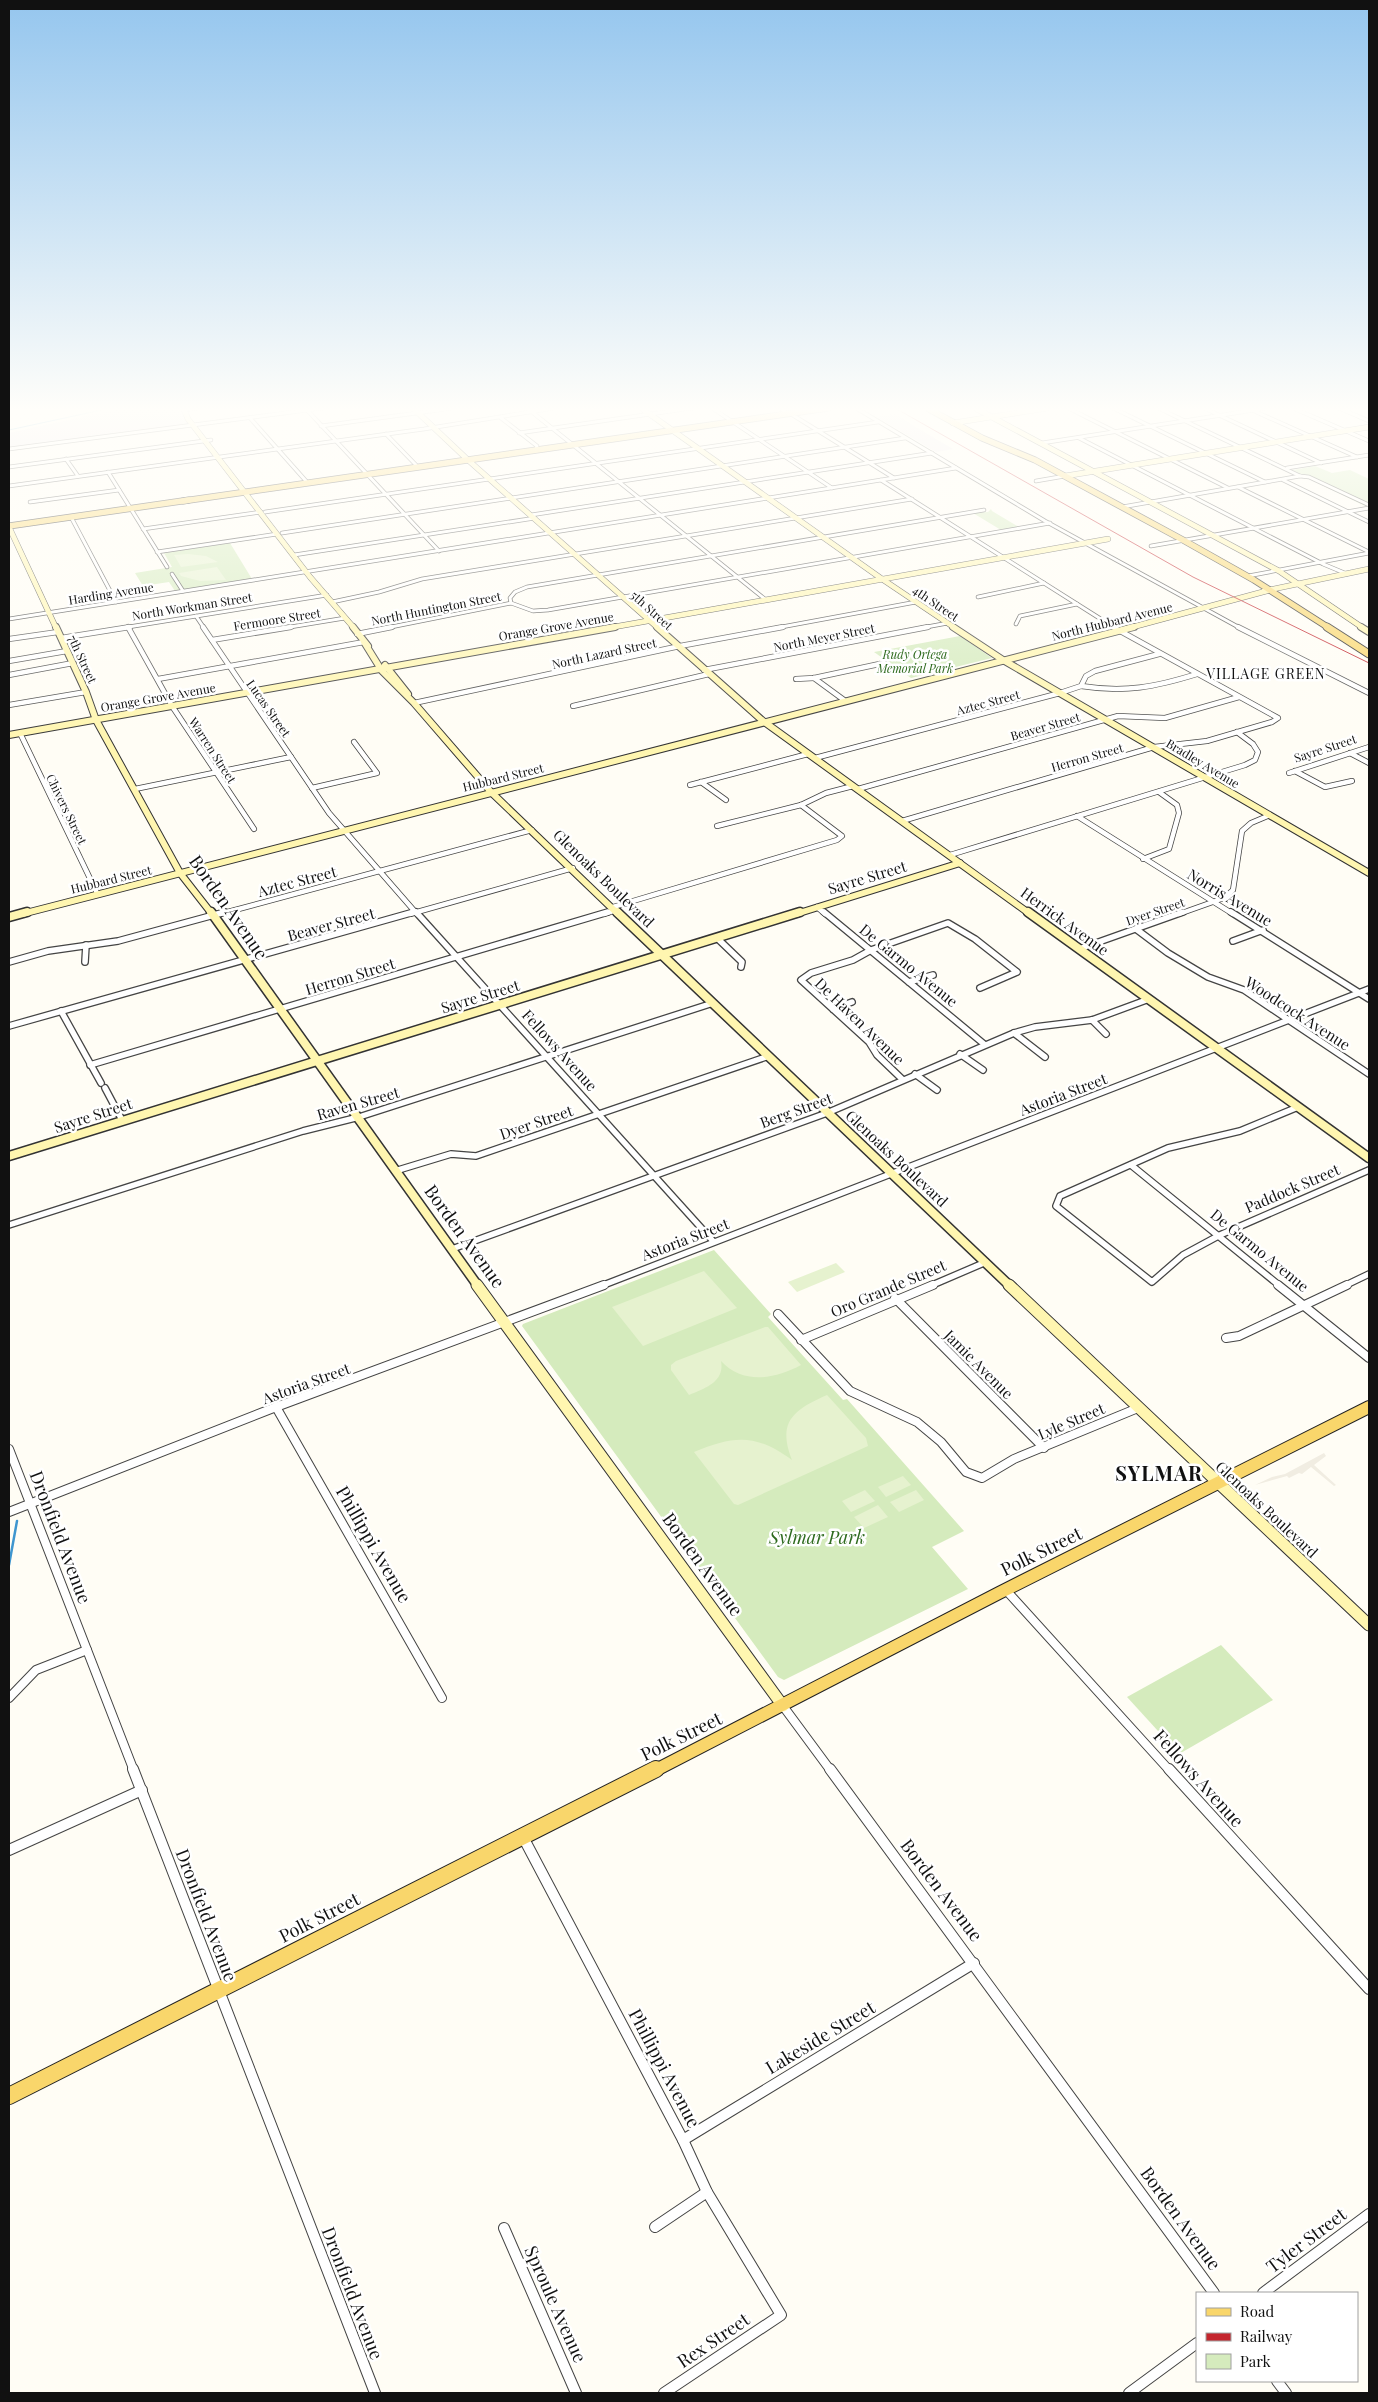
<svg xmlns="http://www.w3.org/2000/svg" width="1378" height="2402" viewBox="0 0 1378 2402" font-family="'Playfair Display',serif">
	<style>
		.industrial { fill: #eee6ef }
		.green { fill: #d5ebbd }
		.pitch { fill: #e6f2cf }
		.plaza { fill: #f1ede2 }
		.lines { fill: none; stroke-linecap: round; stroke-linejoin: round }
		.stream-far1 { stroke: #3f96cf; stroke-width: 1 }
		.stream { stroke: #3f96cf; stroke-width: 2.5 }
		.street-far4-casing { stroke: #444; stroke-width: 4.5 }
		.street-far3-casing { stroke: #444; stroke-width: 6 }
		.street-far2-casing { stroke: #444; stroke-width: 8 }
		.street-far1-casing { stroke: #444; stroke-width: 10 }
		.street-casing { stroke: #444; stroke-width: 12 }
		.secondary-far3-casing { stroke: #333; stroke-width: 6 }
		.secondary-far2-casing { stroke: #333; stroke-width: 8 }
		.secondary-far1-casing { stroke: #333; stroke-width: 11 }
		.secondary-casing { stroke: #333; stroke-width: 13 }
		.primary-far3-casing { stroke: #222; stroke-width: 7 }
		.primary-far2-casing { stroke: #222; stroke-width: 9 }
		.primary-far1-casing { stroke: #222; stroke-width: 14 }
		.primary-casing { stroke: #222; stroke-width: 18 }
		.street-far4 { stroke: #fff; stroke-width: 3 }
		.street-far3 { stroke: #fff; stroke-width: 4.5 }
		.street-far2 { stroke: #fff; stroke-width: 5.5 }
		.street-far1 { stroke: #fff; stroke-width: 8 }
		.street { stroke: #fff; stroke-width: 10 }
		.secondary-far3 { stroke: #fff6b0; stroke-width: 5 }
		.secondary-far2 { stroke: #fff6b0; stroke-width: 6 }
		.secondary-far1 { stroke: #fff6b0; stroke-width: 8 }
		.secondary { stroke: #fff6b0; stroke-width: 11 }
		.primary-far3 { stroke: #f9d66b; stroke-width: 5.5 }
		.primary-far2 { stroke: #f9d66b; stroke-width: 7 }
		.primary-far1 { stroke: #f9d66b; stroke-width: 12 }
		.primary { stroke: #f9d66b; stroke-width: 16 }
		.rail { stroke: #c4262e; stroke-width: 1 }
		.labels { text-anchor: middle; dominant-baseline: central; stroke-width: 5; stroke-linejoin: round; paint-order: stroke }
		.far-street-label { font-size: 12px; fill: #111; stroke: #fff }
		.far-park-label { font-size: 12px; font-style: italic; fill: #2f6b1f; stroke: #fff }
		.far-neighbourhood-label { font-size: 14px; letter-spacing: 1px; fill: #111; stroke: #fff }
		.street-label { font-size: 15px; fill: #111; stroke: #fff }
		.near-street-label { font-size: 18px; fill: #111; stroke: #fff }
		.near-park-label { font-size: 18px; font-style: italic; fill: #2f6b1f; stroke: #fff }
		.district-label { font-size: 20px; font-weight: bold; letter-spacing: 1px; fill: #111; stroke: #fff }
	</style>
	<rect width="100%" height="100%" fill="#fffdf5"/>
	<g class="industrial">
		<polygon points="123,408 176,408 188,424 9,448 9,433"/>
		<polygon points="896,414 914,426 953,449 936,452 877,417"/>
	</g>
	<g class="green">
		<polygon points="1315,466 1332,473 1350,470 1369,479 1369,508 1305,477 1293,470"/>
		<polygon points="991,509 992,511 1019,527 1001,530 973,513 988,512"/>
		<polygon points="230,543 252,579 175,591 169,582 143,586 135,573 172,567 164,553"/>
		<polygon points="960,636 992,658 911,678 874,652"/>
		<polygon points="714,1250 771,1314 768,1317 843,1400 847,1399 964,1531 932,1547 968,1589 784,1680 778,1677 522,1326 523,1324"/>
		<polygon points="1221,1645 1273,1700 1179,1754 1127,1697"/>
	</g>
	<g class="pitch">
		<polygon points="188,554 206,556 218,562 181,567 174,555"/>
		<polygon points="217,567 226,580 200,581 181,576 179,573"/>
		<polygon points="836,1263 845,1272 797,1292 788,1282"/>
		<polygon points="704,1271 737,1308 643,1346 612,1307"/>
		<path d="M765,1327H768L801,1365C775,1379 743,1385 721,1361C725,1382 705,1388 689,1395L671,1370V1365L676,1361Z"/>
		<path d="M827,1395L866,1438L868,1446L738,1505L734,1504L694,1452C735,1435 756,1434 792,1460C777,1422 793,1410 827,1395Z"/>
		<polygon points="903,1476 911,1485 886,1497 878,1487"/>
		<polygon points="865,1490 875,1501 851,1512 842,1501"/>
		<polygon points="916,1490 924,1500 899,1512 890,1502"/>
		<polygon points="878,1505 888,1517 864,1528 854,1517"/>
	</g>
	<polygon class="plaza" points="1324,1453 1326,1456 1314,1465 1336,1485 1334,1486 1311,1467 1302,1474 1299,1473 1289,1478 1287,1476 1255,1485 1272,1477 1285,1474"/>
	<g class="lines">
		<polyline class="stream-far1" points="9,430 111,408"/>
		<polyline class="stream" points="9,1565 17,1521"/>
		<g class="street-far4-casing">
			<g id="street-far4">
				<polyline points="527,408 766,600"/>
				<polyline points="712,408 832,488"/>
				<polyline points="781,408 787,414"/>
				<polyline points="856,408 1045,521 1240,628"/>
				<polyline points="1068,408 1228,488"/>
				<polyline points="1113,408 1265,482"/>
				<polyline points="1158,408 1300,476 1309,477 1369,505"/>
				<polyline points="1204,408 1321,463"/>
				<polyline points="1293,408 1369,441"/>
				<polyline points="1339,408 1369,421"/>
				<polyline points="184,410 198,408"/>
				<polyline points="307,410 439,551"/>
				<polyline points="1254,411 1357,457"/>
				<polyline points="791,414 894,478"/>
				<polyline points="250,418 306,481"/>
				<polyline points="501,418 537,446 535,451"/>
				<polyline points="321,426 453,408"/>
				<polyline points="519,433 692,408"/>
				<polyline points="386,434 416,465"/>
				<polyline points="1079,438 1323,564 1347,574"/>
				<polyline points="1042,443 1267,408"/>
				<polyline points="9,449 323,408"/>
				<polyline points="66,459 78,476"/>
				<polyline points="9,467 211,440"/>
				<polyline points="1287,468 1369,455"/>
				<polyline points="108,472 167,567"/>
				<polyline points="881,480 1115,628"/>
				<polyline points="1283,480 1369,522"/>
				<polyline points="1036,481 1065,476"/>
				<polyline points="9,486 424,429 555,408"/>
				<polyline points="1238,487 1369,552"/>
				<polyline points="30,502 119,490"/>
				<polyline points="1122,507 1300,476"/>
				<polyline points="265,512 878,422"/>
				<polyline points="531,515 932,453"/>
				<polyline points="71,517 116,602"/>
				<polyline points="143,529 261,512"/>
				<polyline points="282,533 905,438"/>
				<polyline points="1151,546 1369,508"/>
				<polyline points="157,552 277,534"/>
				<polyline points="294,555 535,518"/>
				<polyline points="172,574 183,591"/>
				<polyline points="1248,576 1369,553"/>
				<polyline points="978,597 1044,583"/>
				<polyline points="332,602 379,592 422,579 912,499"/>
				<polyline points="511,603 510,598 515,592 527,587 984,510"/>
				<polyline points="196,616 204,628"/>
				<polyline points="9,619 956,468"/>
				<polyline points="1016,624 1020,616 1077,604"/>
				<polyline points="122,628 327,595"/>
				<polyline points="284,628 345,618"/>
				<polyline points="386,628 511,603 533,611 548,610 1050,523"/>
				<polyline points="776,628 916,602"/>
				<polyline points="921,628 948,623"/>
			</g>
		</g>
		<g class="street-far3-casing">
			<g id="street-far3">
				<polyline points="128,627 172,706 254,829"/>
				<polyline points="203,627 329,813 417,914"/>
				<polyline points="1238,627 1369,693"/>
				<polyline points="357,634 392,627"/>
				<polyline points="61,638 130,627"/>
				<polyline points="9,639 58,632"/>
				<polyline points="212,640 291,627"/>
				<polyline points="9,661 67,651"/>
				<polyline points="704,670 928,627"/>
				<polyline points="9,675 73,663"/>
				<polyline points="814,678 844,700"/>
				<polyline points="158,679 364,642"/>
				<polyline points="796,679 814,678 884,663"/>
				<path d="M1081,686C1125,693 1155,687 1197,674"/>
				<polyline points="414,703 680,646 783,627"/>
				<polyline points="9,705 86,692"/>
				<polyline points="573,706 709,674"/>
				<polyline points="20,733 97,893"/>
				<polyline points="1350,753 1369,763"/>
				<polyline points="815,758 1060,693 1081,686 1086,676 1095,671 1159,654"/>
				<polyline points="1295,771 1325,787 1352,781"/>
				<polyline points="1289,773 1369,747"/>
				<polyline points="701,782 726,800"/>
				<polyline points="690,785 808,754"/>
				<polyline points="312,788 377,773 354,742"/>
				<polyline points="135,789 291,757"/>
				<polyline points="858,789 1118,716 1165,718 1239,697"/>
				<polyline points="1077,816 1233,914"/>
				<polyline points="902,821 1154,747 1207,741 1272,722 1278,718 1113,627"/>
				<polyline points="717,826 801,805 826,793 853,786"/>
				<polyline points="950,855 1245,765 1255,760 1258,752 1253,744 1237,732"/>
				<polyline points="1143,859 1169,849 1179,813 1177,805 1159,792"/>
				<polyline points="613,907 837,840 842,836 801,805"/>
				<polyline points="817,907 825,914"/>
				<polyline points="220,914 532,830"/>
				<polyline points="410,914 573,868"/>
				<polyline points="604,914 616,910"/>
				<polyline points="1179,914 1224,898 1233,890 1242,831 1251,823 1270,815"/>
			</g>
		</g>
		<g class="street-far2-casing">
			<g id="street-far2">
				<polyline points="416,912 713,1241"/>
				<polyline points="824,912 984,1044"/>
				<polyline points="1231,912 1369,999"/>
				<polyline points="1136,929 1168,953 1208,977 1244,990 1369,1074"/>
				<polyline points="717,938 742,962 741,967"/>
				<polyline points="1233,941 1263,930"/>
				<polyline points="1079,949 1183,912"/>
				<polyline points="9,962 48,951 118,941 225,912"/>
				<polyline points="85,962 86,945"/>
				<polyline points="909,982 933,975"/>
				<polyline points="833,1009 852,1002"/>
				<polyline points="61,1011 101,1083"/>
				<polyline points="1092,1020 1106,1034"/>
				<polyline points="9,1026 414,912"/>
				<polyline points="1014,1033 1045,1057"/>
				<polyline points="960,1054 983,1070"/>
				<polyline points="90,1065 608,912"/>
				<polyline points="915,1074 937,1090"/>
				<polyline points="902,1079 877,1055 869,1042 801,980 811,973 853,960 871,950 948,923 975,939 1017,972 980,988"/>
				<polyline points="105,1088 122,1120"/>
				<polyline points="1298,1107 1240,1131 1168,1148 1060,1196 1056,1206 1152,1282 1183,1255 1220,1235 1369,1170"/>
				<polyline points="1131,1165 1280,1286"/>
				<polyline points="395,1171 451,1154 476,1156 769,1056"/>
				<polyline points="9,1225 303,1131 359,1117 713,1003"/>
				<polyline points="452,1249 827,1113 1014,1033 1035,1027 1092,1020 1149,999"/>
				<polyline points="601,1286 1369,989"/>
				<polyline points="930,1286 986,1262"/>
				<polyline points="1344,1286 1369,1274"/>
			</g>
		</g>
		<g class="street-far1-casing">
			<g id="street-far1">
				<polyline points="1278,1285 1369,1358"/>
				<polyline points="895,1298 1044,1448"/>
				<polyline points="778,1314 850,1391 917,1422 941,1442 966,1472 982,1478 1014,1459 1138,1408"/>
				<polyline points="1226,1338 1239,1336 1347,1285"/>
				<polyline points="801,1340 933,1285"/>
				<polyline points="276,1407 442,1698"/>
				<polyline points="9,1449 134,1771"/>
				<polyline points="9,1512 276,1407 604,1285"/>
				<polyline points="1005,1589 1170,1771"/>
				<polyline points="9,1698 36,1670 87,1650"/>
				<polyline points="783,1706 831,1771"/>
			</g>
		</g>
		<g class="street-casing">
			<g id="street">
				<polyline points="133,1769 375,2393"/>
				<polyline points="830,1769 1214,2293"/>
				<polyline points="1169,1769 1369,1989"/>
				<polyline points="523,1837 683,2140 707,2192 781,2315 664,2393"/>
				<polyline points="9,1850 142,1790"/>
				<polyline points="683,2140 974,1963"/>
				<polyline points="655,2227 707,2192"/>
				<polyline points="504,2228 576,2393"/>
				<polyline points="1263,2293 1369,2214"/>
				<polyline points="1277,2381 1286,2393"/>
				<polyline points="1129,2393 1197,2343"/>
			</g>
		</g>
		<g class="secondary-far3-casing">
			<g id="secondary-far3">
				<polyline points="413,408 468,460 658,628"/>
				<polyline points="641,408 882,579 955,628"/>
				<polyline points="975,408 1279,571 1363,628"/>
				<polyline points="184,410 188,419 310,577 354,628"/>
				<polyline points="953,423 1048,408"/>
				<polyline points="1065,476 1369,427"/>
				<polyline points="9,527 56,628"/>
				<polyline points="1264,591 1369,569"/>
				<polyline points="608,628 1108,539"/>
				<polyline points="1129,628 1270,590"/>
			</g>
		</g>
		<g class="secondary-far2-casing">
			<g id="secondary-far2">
				<polyline points="56,627 86,692 96,720 180,873 212,914"/>
				<polyline points="353,627 368,646"/>
				<polyline points="657,627 763,721 1030,914"/>
				<polyline points="953,627 1003,660 1369,873"/>
				<polyline points="1361,627 1369,632"/>
				<polyline points="364,642 382,671 414,703 491,792 618,914"/>
				<polyline points="385,665 408,694"/>
				<polyline points="9,735 615,627"/>
				<polyline points="22,914 1134,627"/>
				<polyline points="796,914 960,863"/>
			</g>
		</g>
		<g class="secondary-far1-casing">
			<g id="secondary-far1">
				<polyline points="211,912 478,1286"/>
				<polyline points="617,912 1010,1286"/>
				<polyline points="1028,912 1369,1158"/>
				<polyline points="9,917 27,912"/>
				<polyline points="9,1156 800,912"/>
			</g>
		</g>
		<g class="secondary-casing">
			<g id="secondary">
				<polyline points="477,1285 783,1706"/>
				<polyline points="1009,1285 1369,1625"/>
			</g>
		</g>
		<g class="primary-far3-casing">
			<g id="primary-far3">
				<polyline points="927,408 982,438 1035,460 1183,540 1254,580 1329,628"/>
				<polyline points="183,501 828,408"/>
				<polyline points="9,526 189,500"/>
			</g>
		</g>
		<g class="primary-far2-casing">
			<polyline id="primary-far2" points="1327,627 1369,654"/>
		</g>
		<g class="primary-far1-casing">
			<polyline id="primary-far1" points="654,1771 999,1593 1369,1407"/>
		</g>
		<g class="primary-casing">
			<polyline id="primary" points="9,2096 656,1769"/>
		</g>
		<use href="#street-far4" class="street-far4"/>
		<use href="#street-far3" class="street-far3"/>
		<use href="#street-far2" class="street-far2"/>
		<use href="#street-far1" class="street-far1"/>
		<use href="#street" class="street"/>
		<use href="#secondary-far3" class="secondary-far3"/>
		<use href="#secondary-far2" class="secondary-far2"/>
		<use href="#secondary-far1" class="secondary-far1"/>
		<use href="#secondary" class="secondary"/>
		<use href="#primary-far3" class="primary-far3"/>
		<use href="#primary-far2" class="primary-far2"/>
		<use href="#primary-far1" class="primary-far1"/>
		<use href="#primary" class="primary"/>
		<polyline class="rail" points="895,408 1193,577 1369,663"/>
	</g>
	<linearGradient id="sky" x2="0" y2="1"><stop stop-color="#95c6ee"/><stop offset="0.55" stop-color="#fffefa"/><stop offset="1" stop-color="#fffefa" stop-opacity="0"/></linearGradient>
	<rect width="1378" height="745" fill="url(#sky)"/>
	<g class="labels">
		<g class="far-street-label">
			<text transform="translate(111 593) rotate(-9)">Harding Avenue</text>
			<text transform="translate(936 603) rotate(34)">4th Street</text>
			<text transform="translate(192 606) rotate(-9)">North Workman Street</text>
			<text transform="translate(436 608) rotate(-11)">North Huntington Street</text>
			<text transform="translate(652 610) rotate(42)">5th Street</text>
			<text transform="translate(277 619) rotate(-9)">Fermoore Street</text>
			<text transform="translate(1112 621) rotate(-14)">North Hubbard Avenue</text>
			<text transform="translate(556 626) rotate(-10)">Orange Grove Avenue</text>
			<text transform="translate(824 637) rotate(-11)">North Meyer Street</text>
			<text transform="translate(604 653) rotate(-12)">North Lazard Street</text>
			<text transform="translate(83 659) rotate(65)">7th Street</text>
			<text transform="translate(158 697) rotate(-10)">Orange Grove Avenue</text>
			<text transform="translate(988 702) rotate(-15)">Aztec Street</text>
			<text transform="translate(269 708) rotate(55)">Lucas Street</text>
			<text transform="translate(1045 726) rotate(-16)">Beaver Street</text>
			<text transform="translate(1325 748) rotate(-18)">Sayre Street</text>
			<text transform="translate(213 750) rotate(57)">Warren Street</text>
			<text transform="translate(1087 757) rotate(-16)">Herron Street</text>
			<text transform="translate(1203 763) rotate(31)">Bradley Avenue</text>
			<text transform="translate(503 777) rotate(-14)">Hubbard Street</text>
			<text transform="translate(67 809) rotate(64)">Chivers Street</text>
			<text transform="translate(111 879) rotate(-14)">Hubbard Street</text>
			<text transform="translate(1155 911) rotate(-19)">Dyer Street</text>
		</g>
		<g class="far-park-label">
			<text x="915" y="654">Rudy Ortega<tspan x="915" dy="14">Memorial Park</tspan></text>
		</g>
		<g class="far-neighbourhood-label">
			<text x="1266" y="673">VILLAGE GREEN</text>
		</g>
		<g class="street-label">
			<text transform="translate(867 877) rotate(-17)">Sayre Street</text>
			<text transform="translate(604 878) rotate(44)">Glenoaks Boulevard</text>
			<text transform="translate(297 881) rotate(-15)">Aztec Street</text>
			<text transform="translate(1230 897) rotate(31)">Norris Avenue</text>
			<text transform="translate(1065 921) rotate(36)">Herrick Avenue</text>
			<text transform="translate(331 924) rotate(-15)">Beaver Street</text>
			<text transform="translate(909 965) rotate(39)">De Garmo Avenue</text>
			<text transform="translate(350 976) rotate(-17)">Herron Street</text>
			<text transform="translate(480 996) rotate(-17)">Sayre Street</text>
			<text transform="translate(1298 1013) rotate(33)">Woodcock Avenue</text>
			<text transform="translate(860 1021) rotate(44)">De Haven Avenue</text>
			<text transform="translate(560 1050) rotate(48)">Fellows Avenue</text>
			<text transform="translate(1063 1094) rotate(-21)">Astoria Street</text>
			<text transform="translate(358 1103) rotate(-16)">Raven Street</text>
			<text transform="translate(796 1110) rotate(-20)">Berg Street</text>
			<text transform="translate(93 1115) rotate(-18)">Sayre Street</text>
			<text transform="translate(536 1122) rotate(-19)">Dyer Street</text>
			<text transform="translate(897 1158) rotate(43)">Glenoaks Boulevard</text>
			<text transform="translate(1292 1188) rotate(-23)">Paddock Street</text>
			<text transform="translate(685 1239) rotate(-21)">Astoria Street</text>
			<text transform="translate(1260 1250) rotate(39)">De Garmo Avenue</text>
			<text transform="translate(888 1288) rotate(-23)">Oro Grande Street</text>
			<text transform="translate(979 1364) rotate(45)">Jamie Avenue</text>
			<text transform="translate(306 1383) rotate(-20)">Astoria Street</text>
			<text transform="translate(1071 1421) rotate(-23)">Lyle Street</text>
			<text transform="translate(1267 1509) rotate(43)">Glenoaks Boulevard</text>
		</g>
		<g class="near-street-label">
			<text transform="translate(229 907) rotate(55)">Borden Avenue</text>
			<text transform="translate(465 1236) rotate(54)">Borden Avenue</text>
			<text transform="translate(61 1537) rotate(69)">Dronfield Avenue</text>
			<text transform="translate(374 1544) rotate(60)">Phillippi Avenue</text>
			<text transform="translate(1041 1551) rotate(-26)">Polk Street</text>
			<text transform="translate(703 1564) rotate(54)">Borden Avenue</text>
			<text transform="translate(681 1736) rotate(-26)">Polk Street</text>
			<text transform="translate(1199 1778) rotate(48)">Fellows Avenue</text>
			<text transform="translate(942 1890) rotate(53)">Borden Avenue</text>
			<text transform="translate(207 1915) rotate(69)">Dronfield Avenue</text>
			<text transform="translate(319 1917) rotate(-27)">Polk Street</text>
			<text transform="translate(820 2037) rotate(-31)">Lakeside Street</text>
			<text transform="translate(665 2068) rotate(62)">Phillippi Avenue</text>
			<text transform="translate(1181 2218) rotate(54)">Borden Avenue</text>
			<text transform="translate(1306 2240) rotate(-37)">Tyler Street</text>
			<text transform="translate(353 2293) rotate(69)">Dronfield Avenue</text>
			<text transform="translate(556 2304) rotate(66)">Sproule Avenue</text>
			<text transform="translate(713 2340) rotate(-34)">Rex Street</text>
		</g>
		<g class="near-park-label">
			<text x="817" y="1537">Sylmar Park</text>
		</g>
		<g class="district-label">
			<text x="1159" y="1472">SYLMAR</text>
		</g>
	</g>
	<rect width="1378" height="2402" fill="none" stroke="#111111" stroke-width="20"/>
	<rect x="1196" y="2292" width="162" height="90" fill="#ffffff" stroke="#a0a0a0"/>
	<rect x="1206" y="2308" width="25" height="8" fill="#f9d66b" stroke="#a0a0a0"/>
	<text x="1240" y="2317" font-size="15" fill="#111111">Road</text>
	<rect x="1206" y="2333" width="25" height="8" fill="#c4262e" stroke="#a0a0a0"/>
	<text x="1240" y="2342" font-size="15" fill="#111111">Railway</text>
	<rect x="1206" y="2354" width="25" height="15" fill="#d5ebbd" stroke="#a0a0a0"/>
	<text x="1240" y="2367" font-size="15" fill="#111111">Park</text>
</svg>
